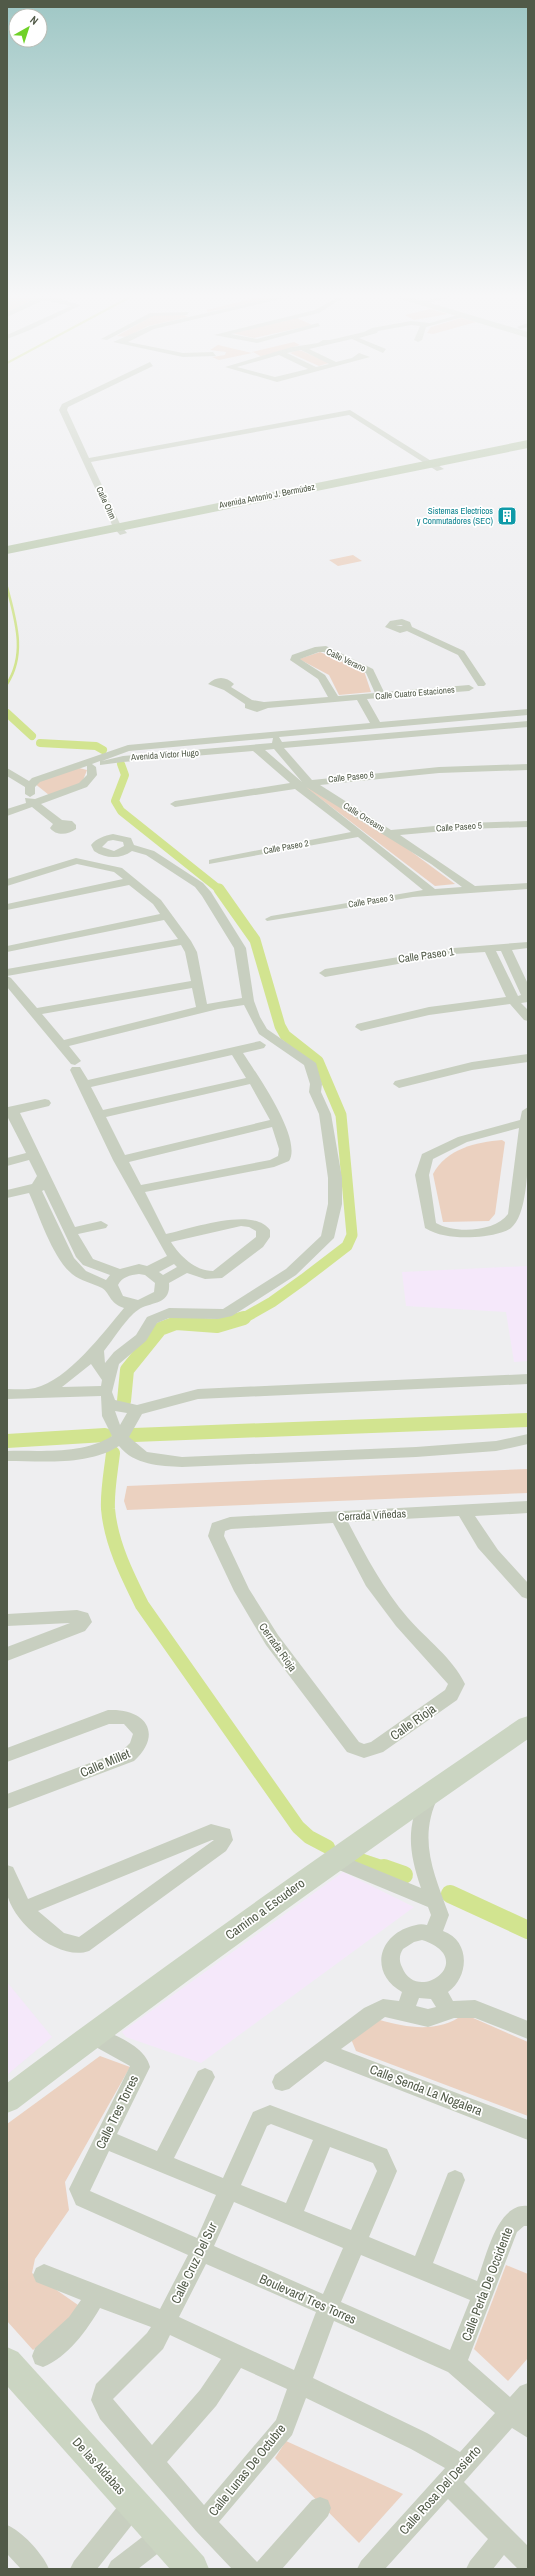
<svg xmlns="http://www.w3.org/2000/svg" width="535" height="2576" viewBox="0 0 535 2576" font-family="'Archivo Narrow',sans-serif">
	<style>
		.commercial { fill: #f5e8fa }
		.green { fill: #ebd1c0 }
		.lines { fill: none; stroke-linecap: round; stroke-linejoin: round }
		.stream-far1 { stroke: #d2e490; stroke-width: 2 }
		.stream { stroke: #d2e490; stroke-width: 2.5 }
		.canal-far3 { stroke: #d2e490; stroke-width: 8 }
		.canal-far2 { stroke: #d2e490; stroke-width: 11 }
		.canal-far1 { stroke: #d2e490; stroke-width: 14 }
		.canal { stroke: #d2e490; stroke-width: 18 }
		.street { fill: #c8cfc0; fill-rule: evenodd }
		.secondary { fill: #cbd5c2; fill-rule: evenodd }
		.primary { fill: #bdcbb0; fill-rule: evenodd }
		.labels { text-anchor: middle; dominant-baseline: central; stroke-width: 3.5; stroke-linejoin: round; paint-order: stroke }
		.far-street-label { font-size: 9px; fill: #515a48; stroke: #fff }
		.far-culture-label { font-size: 9px; fill: #0d838f; stroke: #fff; text-anchor: end }
		.street-label { font-size: 11px; fill: #515a48; stroke: #fff }
		.near-street-label { font-size: 13px; fill: #515a48; stroke: #fff }
	</style>
	<rect width="100%" height="100%" fill="#eeeef0"/>
	<g class="commercial">
		<polygon points="528,1266 528,1361 514,1362 506,1312 406,1306 402,1272"/>
		<polygon points="343,1872 414,1907 201,2063 126,2037 122,2032"/>
		<polygon points="7,1982 52,2037 7,2075"/>
	</g>
	<g class="green">
		<polygon points="7,296 40,296 7,312"/>
		<polygon points="263,296 283,296 207,312 207,310"/>
		<polygon points="430,309 448,314 414,320 405,315"/>
		<polygon points="154,315 183,315 188,317 148,326 127,337 117,336"/>
		<polygon points="297,318 312,325 254,338 232,333"/>
		<polygon points="461,318 476,322 433,334 427,333 431,327"/>
		<polygon points="294,342 300,345 262,357 253,352 252,353 219,360 212,357 225,355 226,352 210,350 218,345 252,353 252,352"/>
		<polygon points="298,350 302,351 329,363 319,366 290,353"/>
		<polygon points="353,555 362,561 338,566 329,560"/>
		<polygon points="320,652 364,671 371,692 339,695 329,675 299,659"/>
		<polygon points="79,768 87,770 82,783 49,795 34,783"/>
		<polygon points="307,785 405,847 455,884 435,886 304,786"/>
		<path d="M502,1140L505,1142L495,1214L489,1221L443,1222L433,1174C446,1149 476,1142 502,1140Z"/>
		<polygon points="528,1469 528,1493 127,1510 124,1501 127,1486"/>
		<path d="M464,2014L528,2042V2116L356,2051L351,2039L380,2020C408,2028 439,2033 464,2014Z"/>
		<polygon points="100,2056 130,2067 65,2182 69,2210 35,2259 32,2273 78,2305 71,2319 33,2350 7,2321 7,2124"/>
		<polygon points="506,2265 528,2274 528,2358 508,2381 474,2349"/>
		<polygon points="286,2441 403,2494 359,2543 275,2458"/>
	</g>
	<g class="lines">
		<polyline class="stream-far1" points="7,363 132,296"/>
		<path class="stream" d="M7,587C15,619 27,653 7,684"/>
		<g class="canal-far3">
			<polyline points="7,713 32,736"/>
			<polyline points="40,743 96,746 103,750"/>
			<polyline points="121,764 125,775 115,801 121,811 220,890"/>
		</g>
		<polyline class="canal-far2" points="219,889 255,940 280,1026 285,1035 318,1061 341,1115 352,1235 347,1246 304,1279 272,1302 242,1319"/>
		<g class="canal-far1">
			<polyline points="124,1401 127,1370 160,1329 176,1323 217,1326 244,1318"/>
			<polyline points="134,1435 528,1420"/>
			<polyline points="7,1441 105,1435"/>
			<path d="M113,1453C111,1471 107,1491 108,1509C111,1543 127,1575 142,1605L298,1827L309,1837L328,1847"/>
			<polyline points="354,1858 387,1869"/>
		</g>
		<g class="canal">
			<polyline points="384,1868 404,1875"/>
			<polyline points="450,1894 528,1930"/>
		</g>
		<g class="street">
			<polygon points="41,296 50,296 81,305 30,330 7,339 7,335 71,306 44,300 7,317 7,312"/>
			<polygon points="280,296 293,296 154,329 128,342 183,353 213,352 216,356 183,357 113,342 150,326"/>
			<polygon points="340,296 341,299 319,313 231,334 257,339 318,323 320,326 257,343 214,335 315,310"/>
			<polygon points="442,296 455,296 420,305 417,303"/>
			<polygon points="189,312 187,315 153,316 107,340 101,339 150,313"/>
			<path d="M461,314L463,317L426,327L422,340L418,342L414,340L420,326L411,325L378,331L377,333L359,338L386,349L383,353L352,339L309,349L336,362L352,358L359,353L370,357L277,382L225,367L292,347L318,343L323,340H330L364,332L372,328L411,321L430,323ZM301,350L329,364L316,367L287,353ZM279,355L308,369L275,377L237,367Z"/>
			<polygon points="528,323 528,327 520,329 517,327"/>
			<polygon points="150,362 153,366 68,407 67,410 89,458 350,410 444,469 437,471 349,415 91,462 121,526 127,533 120,535 113,527 59,410 62,404"/>
			<path d="M402,619L410,622L412,627L464,651L486,684L484,686H478L458,655L407,631L400,633L385,627L390,621ZM396,626L401,625L403,626Z"/>
			<path d="M326,646L373,669L384,692L469,685L474,688L469,691L367,699L380,722L528,709V715L279,737L282,742L528,721V727L284,748L312,780L439,767L528,764V770L439,773L320,785L391,830L467,823L528,821V827L467,829L400,835L475,886L528,883V889L413,897L267,921L265,919L271,916L423,890L358,837L209,864V860L213,859L351,832L295,789L175,807L170,804L175,801L290,783L253,751L123,762L100,765V761L92,764L96,767L97,775L87,787L41,804L62,820L72,821L76,825V829C68,835 56,836 50,828L53,824L32,807L7,816V809L26,803L25,798L35,799L79,783L87,775V766L40,782L35,787V794L30,797L25,794V787L7,776V768L29,781L32,778L128,745L370,723L357,700L268,708L257,712L245,708V704L224,690L208,684C216,676 226,676 234,684L231,687L252,700L264,702L328,697L318,679L290,660L292,655L315,647ZM319,652H324L366,673L375,693L338,696L325,675L300,659ZM273,738L272,743L123,756L102,761L129,751ZM274,749L302,782L265,750ZM306,787L431,864L462,887L435,889Z"/>
			<path d="M113,834L131,838L134,845L154,851L203,883L211,892L246,948L254,1001L260,1017L267,1029L316,1063L322,1084L321,1092L331,1114L342,1178V1204L334,1238L296,1275L232,1316L218,1319L169,1318L157,1323L146,1341L119,1364L112,1392L115,1400L137,1405L198,1389L528,1374V1384L198,1399L142,1414L129,1437L147,1452L182,1457L416,1447L496,1441L528,1434V1444L496,1451L416,1457L182,1467C160,1466 134,1465 119,1446C88,1466 42,1461 7,1461V1451C41,1450 82,1455 112,1436L102,1416L101,1396L7,1399V1389C16,1389 27,1390 35,1388C68,1380 103,1333 124,1308C109,1303 110,1293 102,1288C92,1283 81,1281 72,1274C52,1257 40,1217 29,1193L7,1198V1190L32,1184L37,1176L29,1160L7,1166V1158L26,1153L7,1116L8,1107L45,1099L49,1100L51,1103L49,1106L20,1113L75,1227L101,1221L108,1225L106,1228L78,1234L93,1259L120,1269L139,1264L147,1266L167,1256L113,1160L70,1070L72,1067H80L88,1080L260,1041L266,1045L264,1048L243,1053C256,1073 303,1139 289,1161L274,1167L145,1192L166,1234C190,1229 254,1206 270,1230V1237L263,1247L222,1278L205,1279L187,1273L169,1283C171,1306 150,1301 138,1310C127,1317 113,1340 104,1351L105,1363L114,1352L136,1335L147,1317L169,1308L223,1309L286,1269L321,1236L328,1204V1178L319,1114L309,1092L310,1084L304,1065L259,1034L244,1005L218,1009L69,1046L81,1061L75,1065L71,1064L7,987V969L178,939L164,920L7,952V946L160,914L153,904L129,885L7,910V904L123,879L114,872L77,864L7,886V879L76,858L122,868L161,900L191,941L197,952L207,1004L242,998L234,948L202,896L195,887L146,855L132,851C121,859 106,859 94,851L91,845C97,838 104,836 113,834ZM113,840L123,842L124,846L114,851L102,847L108,841ZM181,945L185,952L191,981L37,1008L11,978L7,976ZM192,988L196,1007L64,1040L42,1014ZM232,1055L246,1078L103,1110L91,1087ZM250,1084L270,1120L125,1155L106,1117ZM272,1127L279,1149L278,1156L270,1160L141,1185L129,1162ZM44,1190L76,1257L83,1265L110,1275L106,1280L86,1271L74,1258L42,1191ZM241,1226L249,1227L256,1231V1237L213,1271C195,1271 180,1256 171,1242ZM174,1264L177,1267L163,1275L159,1272ZM139,1274L145,1275L155,1283L154,1292L138,1300L123,1296L118,1285C122,1277 130,1275 139,1274ZM91,1364L102,1380L101,1386L62,1387ZM115,1411L127,1413L120,1425Z"/>
			<path d="M528,942V948L512,950L528,984V1002L521,1003L528,1010V1021L524,1020L510,1004L429,1015L361,1031L355,1027L357,1024L429,1007L506,997L485,952L454,954L325,977L319,973L325,969L454,948ZM496,951H501L521,995L518,996Z"/>
			<polygon points="528,1054 528,1062 472,1070 399,1088 393,1084 395,1081 472,1062"/>
			<path d="M528,1107C528,1134 532,1212 511,1228C502,1234 486,1236 475,1237C458,1238 440,1237 425,1228L415,1175L422,1154L458,1137L520,1120L522,1111ZM519,1128L508,1214C495,1232 455,1234 436,1223L429,1175L433,1159L467,1142Z"/>
			<path d="M528,1501V1513L475,1516L498,1550L528,1583V1599L522,1597L478,1548L459,1516L348,1522C366,1556 383,1589 408,1618C427,1640 452,1657 465,1684L457,1700L383,1752L364,1758L347,1752L266,1645L234,1591L208,1536L212,1523L230,1517ZM333,1523L366,1586L396,1626L448,1684L445,1690L371,1742L364,1744L359,1742L278,1635L249,1589L224,1536L225,1531L231,1529Z"/>
			<polygon points="77,1610 88,1613 92,1622 85,1631 7,1661 7,1647 70,1623 7,1626 7,1614"/>
			<path d="M108,1710C145,1708 164,1733 134,1761L7,1809V1794L122,1751L130,1743L133,1734L124,1724H109L7,1762V1748Z"/>
			<path d="M430,1788L436,1790L439,1795C417,1839 434,1873 449,1915L443,1931C471,1941 469,1977 448,1992L453,2001L475,2000L528,2021V2039L475,2018H454L428,2027L385,2017L341,2049L528,2120V2140L325,2061L289,2089L282,2091L275,2089L272,2082L275,2075L364,2008L383,1999L399,2001L402,1992C371,1975 376,1938 409,1927C415,1925 420,1923 427,1925L431,1915L428,1907L327,1865L324,1860L327,1855L333,1852L421,1888C408,1850 406,1826 424,1790ZM422,1940C480,1959 417,2006 402,1967C399,1961 399,1955 403,1949L414,1942ZM419,1998L431,1999L436,2007L428,2009L416,2006Z"/>
			<path d="M211,1824L230,1829L233,1840L226,1851L89,1951C59,1962 12,1922 7,1893C5,1885 7,1874 7,1865L13,1867L28,1899ZM212,1840H214L79,1937L64,1933L38,1911Z"/>
			<path d="M92,2026C111,2033 145,2045 150,2067L117,2134L157,2151L198,2071L205,2068L212,2071L215,2077L174,2158L223,2178L253,2112L270,2105L387,2149L397,2171L369,2237L415,2256L448,2173L455,2170L462,2173L465,2180L433,2263L477,2281C486,2258 497,2202 528,2206V2226H524L517,2232L468,2360L510,2397L520,2386L528,2383V2438L512,2428L464,2482L528,2546V2569H518L504,2555L493,2569H466L470,2561L488,2539L448,2499L385,2569H357L361,2561L445,2468L411,2449L306,2398L292,2435L219,2522L257,2562L312,2500L320,2497L328,2500L331,2508L328,2516L282,2569H232L196,2531L100,2419L91,2400L96,2384L147,2333L151,2327L100,2308C87,2330 68,2357 43,2367L35,2364L32,2356L35,2348L69,2317L81,2300L36,2282L33,2275L36,2268L44,2264L160,2309L188,2255L76,2205L69,2189L130,2066L85,2041L82,2035L85,2029ZM271,2124L313,2140L286,2203L241,2185L267,2126ZM330,2147L373,2163L377,2171L351,2230L304,2211ZM109,2151L216,2195L197,2238L90,2191ZM234,2202L343,2248L323,2294L214,2246ZM361,2255L470,2300L450,2350L341,2302ZM206,2264L316,2312L294,2370L179,2317ZM334,2321L448,2372L495,2413L460,2452L427,2433L313,2378ZM170,2335L221,2359L200,2390L152,2445L113,2399L163,2349ZM241,2368L287,2389L276,2420L204,2505L167,2462L216,2406Z"/>
			<polygon points="134,2493 142,2496 145,2504 142,2512 97,2569 70,2569 74,2561 126,2496"/>
			<polygon points="162,2524 170,2528 174,2536 170,2544 138,2569 107,2569 111,2561 154,2528"/>
			<path d="M7,2525C23,2532 42,2553 49,2569H21L7,2554Z"/>
		</g>
		<g class="secondary">
			<polygon points="391,296 407,296 528,332 528,338"/>
			<path d="M528,1716V1739C355,1859 184,1981 17,2109L7,2113V2083C175,1957 346,1837 519,1719Z"/>
			<polygon points="7,2347 18,2352 204,2557 209,2569 170,2569 7,2386"/>
		</g>
		<polygon class="primary" points="528,440 528,448 7,554 7,546"/>
	</g>
	<linearGradient id="sky" x2="0" y2="1"><stop stop-color="#9fc7c5"/><stop offset="0.45" stop-color="#f7f7f8"/><stop offset="1" stop-color="#f7f7f8" stop-opacity="0"/></linearGradient>
	<rect width="535" height="657" fill="url(#sky)"/>
	<defs>
		<g id="building-square" transform="scale(1)"><rect x="-9" y="-9" width="18" height="18" rx="4" fill="#0f9aa8" stroke="#fff"/><path d="M-4-6H4V6H1V3H-1V6H-4ZM-2.5-4.3h1.7v1.8h-1.7ZM.8-4.3h1.7v1.8H.8ZM-2.5-1h1.7V.8h-1.7ZM.8-1h1.7V.8H.8Z" fill="#fff"/></g>
	</defs>
	<g fill-rule="evenodd">
		<use href="#building-square" x="507" y="516"/>
	</g>
	<g class="labels">
		<g class="far-street-label">
			<text transform="translate(267 496) rotate(-11)">Avenida Antonio J. Bermúdez</text>
			<text transform="translate(106 503) rotate(65)">Calle Ohm</text>
			<text transform="translate(346 660) rotate(25)">Calle Verano</text>
			<text transform="translate(415 693) rotate(-5)">Calle Cuatro Estaciones</text>
			<text transform="translate(165 755) rotate(-4)">Avenida Víctor Hugo</text>
			<text transform="translate(351 777) rotate(-6)">Calle Paseo 6</text>
			<text transform="translate(364 817) rotate(32)">Calle Orceans</text>
			<text transform="translate(459 827) rotate(-4)">Calle Paseo 5</text>
			<text transform="translate(286 847) rotate(-10)">Calle Paseo 2</text>
			<text transform="translate(371 901) rotate(-9)">Calle Paseo 3</text>
		</g>
		<g class="far-culture-label">
			<text x="493" y="511">Sistemas Electricos<tspan x="493" dy="10">y Conmutadores (SEC)</tspan></text>
		</g>
		<g class="street-label">
			<text transform="translate(426 955) rotate(-8)">Calle Paseo 1</text>
			<text transform="translate(372 1515) rotate(-3)">Cerrada Viñedas</text>
			<text transform="translate(278 1647) rotate(55)">Cerrada Rioja</text>
		</g>
		<g class="near-street-label">
			<text transform="translate(413 1722) rotate(-35)">Calle Rioja</text>
			<text transform="translate(105 1763) rotate(-23)">Calle Millet</text>
			<text transform="translate(265 1909) rotate(-36)">Camino a Escudero</text>
			<text transform="translate(426 2090) rotate(21)">Calle Senda La Nogalera</text>
			<text transform="translate(117 2112) rotate(-64)">Calle Tres Torres</text>
			<text transform="translate(194 2263) rotate(-64)">Calle Cruz Del Sur</text>
			<text transform="translate(487 2284) rotate(-69)">Calle Perla De Occidente</text>
			<text transform="translate(308 2299) rotate(24)">Boulevard Tres Torres</text>
			<text transform="translate(99 2466) rotate(48)">De las Aldabas</text>
			<text transform="translate(247 2470) rotate(-51)">Calle Lunas De Octubre</text>
			<text transform="translate(440 2490) rotate(-48)">Calle Rosa Del Desierto</text>
		</g>
	</g>
	<rect width="535" height="2576" fill="none" stroke="#515a48" stroke-width="16"/>
	<g transform="translate(28 28) rotate(39)"><circle r="19" fill="#ffffff" stroke="#b9bdb6"/>
	<path d="M0-3L7 15L0 10L-7 15Z" fill="#6fd127"/>
	<text y="-6" font-size="11" font-weight="bold" text-anchor="middle" fill="#515a48">N</text>
	</g>
</svg>
